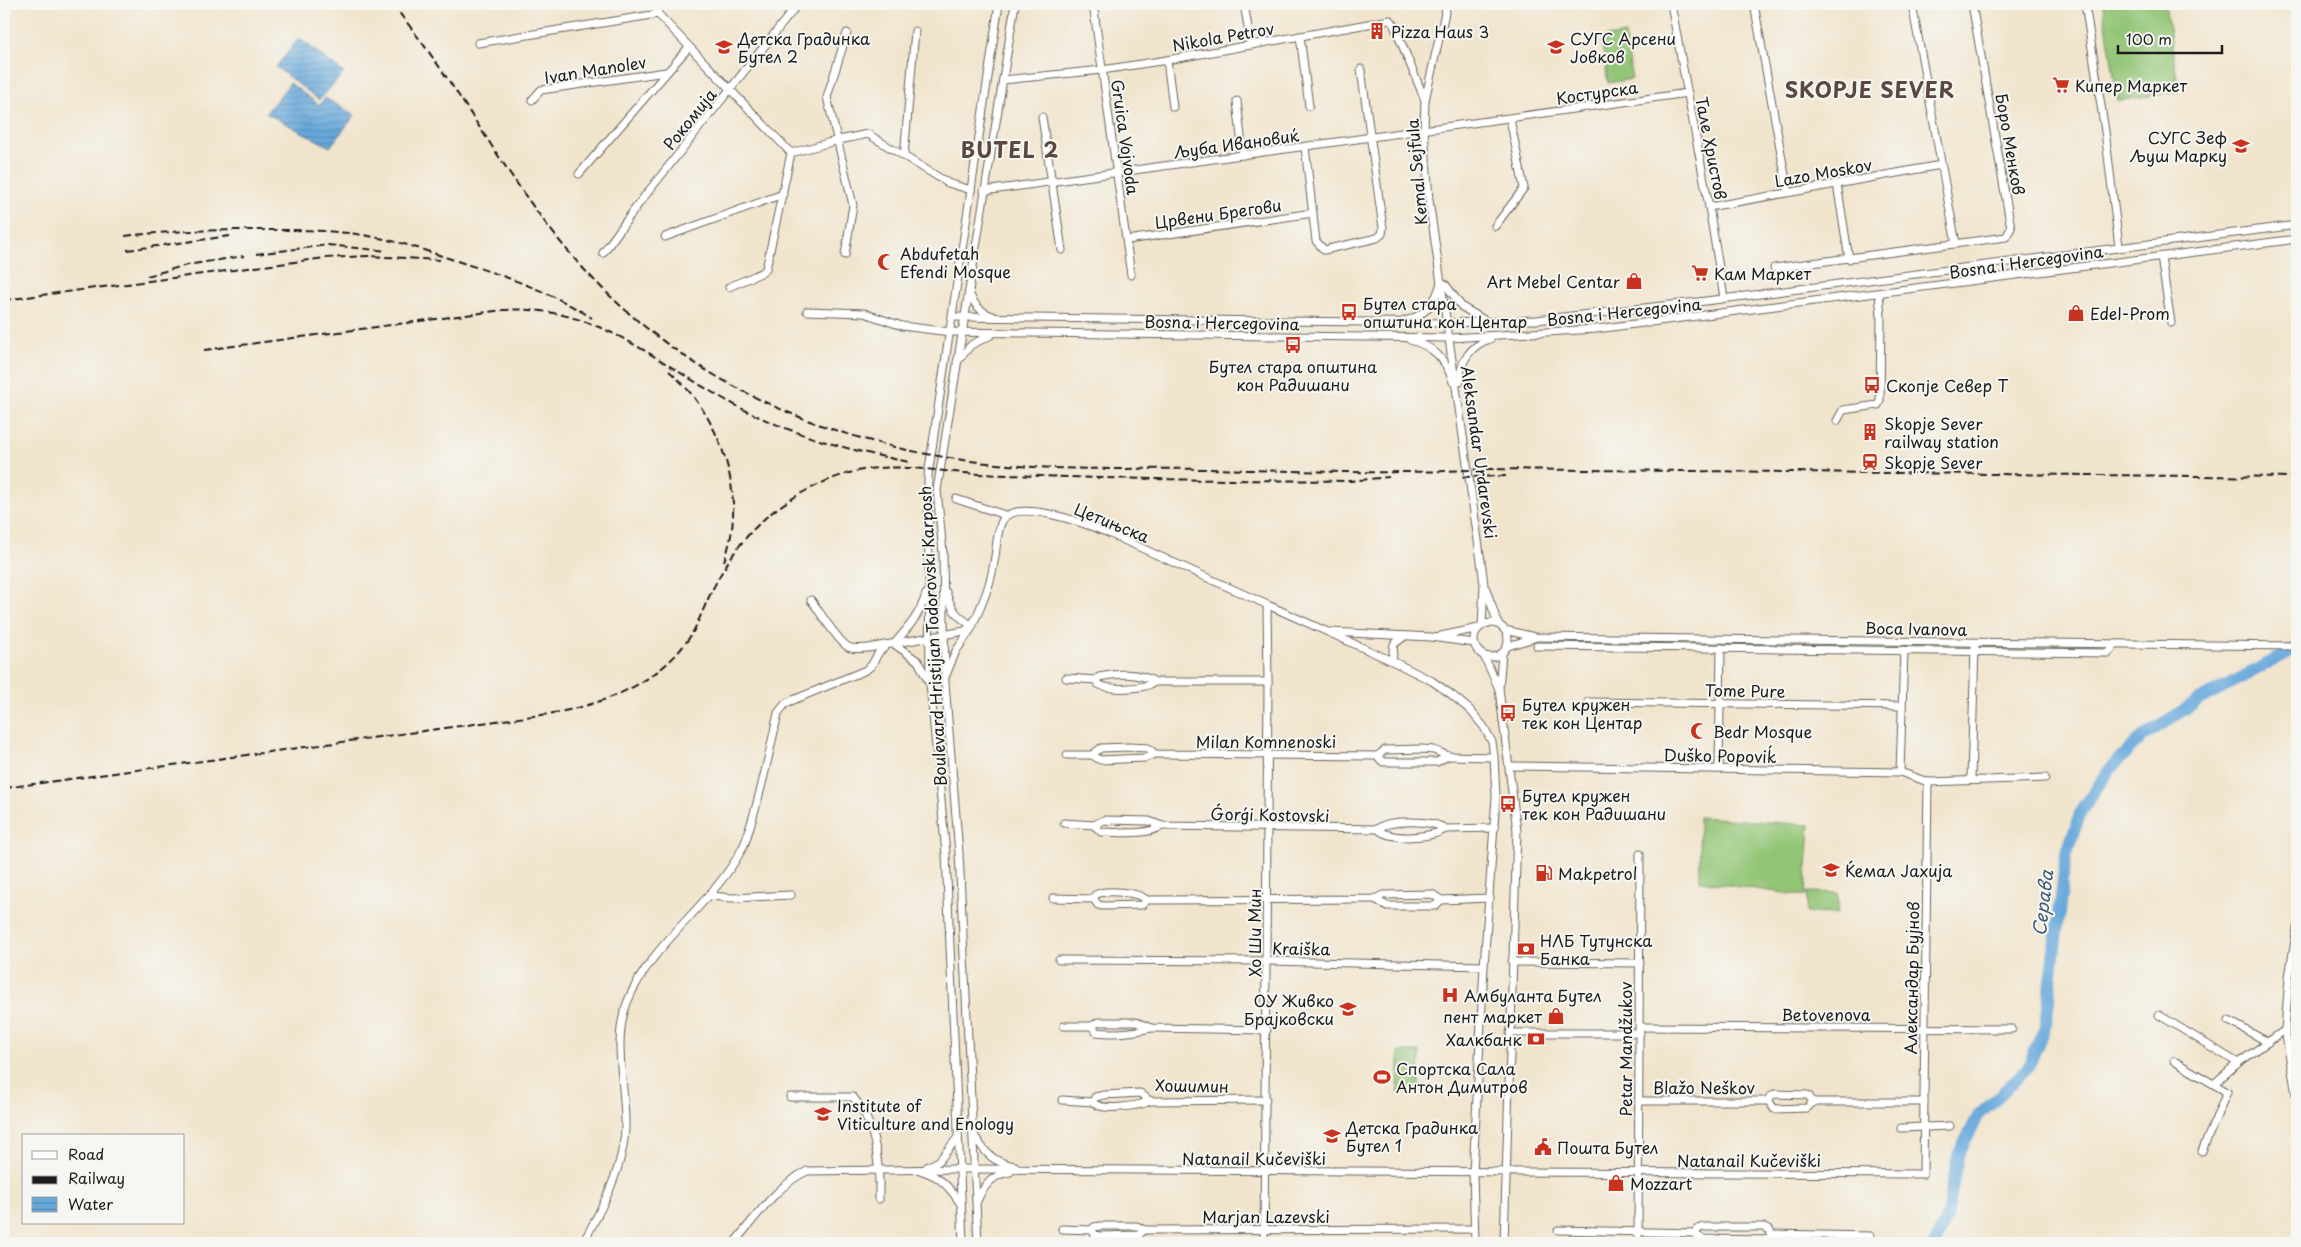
<svg xmlns="http://www.w3.org/2000/svg" width="2301" height="1247" viewBox="0 0 2301 1247" font-family="'Playpen Sans',sans-serif">
	<style>
		.garden { fill: #92c575; stroke: #577048 }
		.water { fill: url(#water-rules); stroke: #42627c }
		.lines { fill: none; stroke-linecap: round; stroke-linejoin: round }
		.river { stroke: #67a8db; stroke-width: 12 }
		.minor-casing { stroke: #67625a; stroke-width: 9 }
		.minor { stroke: #fff; stroke-width: 7 }
		.rail { stroke: #1c1c1c; stroke-width: 2; stroke-dasharray: 8 4; stroke-linecap: butt }
		.labels { text-anchor: middle; dominant-baseline: central; stroke-width: 4; stroke-linejoin: round; paint-order: stroke }
		.poi-label { font-size: 16px; fill: #1c1c1c; stroke: #f6f6f2; text-anchor: start }
		.street-label { font-size: 16px; fill: #1c1c1c; stroke: #f6f6f2 }
		.water-label { font-size: 18px; font-style: italic; fill: #3e5b72; stroke: #f6f6f2 }
		.district-label { font-size: 21px; font-weight: bold; letter-spacing: 1px; fill: #5b4841; stroke: #f6f6f2 }
	</style>
	<defs>
		<pattern id="water-rules" width="6" height="5" patternUnits="userSpaceOnUse" patternTransform="scale(1.25)"><rect width="6" height="5" fill="#67a8db"/><path d="M0 2.5h6" fill="none" stroke="#5488b1"/></pattern>
	</defs>
	<rect width="100%" height="100%" fill="#f6f6f2"/>
	<filter id="ink" filterUnits="userSpaceOnUse"><feTurbulence type="fractalNoise" baseFrequency=".02" numOctaves="2"/><feDisplacementMap in="SourceGraphic" scale="10" xChannelSelector="R" yChannelSelector="G"/><feConvolveMatrix kernelMatrix="1 2 1 2 8 2 1 2 1" color-interpolation-filters="sRGB"/></filter>
	<filter id="wash" filterUnits="userSpaceOnUse"><feTurbulence type="fractalNoise" baseFrequency=".0096" numOctaves="4" result="noise"/><feDisplacementMap in="SourceGraphic" scale="20" xChannelSelector="R" yChannelSelector="G"/><feGaussianBlur stdDeviation="1.12" result="paint"/><feColorMatrix in="noise" values="0 0 0 0 0 0 0 0 0 0 0 0 0 0 0 0 0 1.4 0 .05"/><feComposite in="paint" operator="in"/></filter>
	<g filter="url(#wash)">
		<rect width="100%" height="100%" fill="#f1e4cc"/>
		<g class="garden">
			<polygon points="2116,4 2165,4 2179,91 2118,101 2103,6"/>
			<polygon points="1625,34 1632,79 1608,83 1601,38"/>
			<polygon points="1699,817 1810,825 1805,896 1700,881"/>
			<polygon points="1807,892 1838,893 1838,914 1807,913"/>
			<polygon points="1399,1052 1420,1052 1419,1092 1398,1092"/>
		</g>
		<g class="water">
			<polygon points="299,38 344,73 319,100 276,67"/>
			<polygon points="290,83 319,105 325,98 355,115 330,147 266,113"/>
		</g>
		<g class="lines">
			<polyline class="river" points="1935,1243 1947,1217 1958,1155 1978,1116 2028,1068 2046,1024 2066,855 2081,811 2110,769 2141,738 2197,701 2297,648"/>
		</g>
	</g>
	<g filter="url(#ink)">
		<g class="lines">
			<g class="minor-casing">
				<g id="minor">
					<polyline points="657,4 658,14 791,153"/>
					<polyline points="1093,4 1131,275"/>
					<polyline points="1244,4 1251,45"/>
					<polyline points="1447,4 1425,100 1424,130 1429,200 1482,568 1484,585 1482,626"/>
					<polyline points="1671,4 1709,207 1724,298"/>
					<polyline points="1754,4 1788,192"/>
					<polyline points="1912,4 1956,244"/>
					<polyline points="2085,4 2105,131 2119,247"/>
					<polyline points="1300,36 1309,106"/>
					<polyline points="478,43 658,14"/>
					<polyline points="1167,60 1173,107"/>
					<polyline points="1003,80 1102,70 1167,60 1390,20 1393,23 1425,100"/>
					<polyline points="532,100 541,90 666,72"/>
					<polyline points="1237,101 1243,155"/>
					<polyline points="1042,117 1062,250"/>
					<polyline points="1305,147 1316,241 1324,250 1377,238 1382,234 1383,228 1361,69"/>
					<polyline points="791,153 839,140 868,134 948,183 971,190"/>
					<polyline points="904,156 915,31"/>
					<polyline points="579,174 689,47"/>
					<polyline points="1837,184 1849,259"/>
					<polyline points="984,191 1688,93"/>
					<polyline points="1709,207 1941,165"/>
					<polyline points="1495,226 1524,188 1510,119"/>
					<polyline points="665,237 783,194"/>
					<polyline points="1127,240 1313,213"/>
					<polyline points="603,253 640,202 798,4"/>
					<polyline points="845,255 853,205 827,97 847,33"/>
					<polyline points="2161,257 2171,323"/>
					<polyline points="1774,268 2006,237 2011,228 1972,4"/>
					<polyline points="1445,284 1462,307 1486,321"/>
					<polyline points="729,287 763,272 766,269 791,153"/>
					<path d="M969,291C972,303 981,312 993,316"/>
					<polyline points="807,311 864,313 902,326 950,332 1450,338 1596,329 2297,239"/>
					<polyline points="952,317 1448,323 1536,320 1698,302 2297,225"/>
					<path d="M1404,321C1424,317 1437,301 1441,282"/>
					<path d="M1410,340C1433,346 1446,359 1453,382"/>
					<polyline points="957,362 971,345 991,335"/>
					<path d="M1460,382C1459,362 1471,345 1490,339"/>
					<polyline points="1837,421 1843,410 1878,405 1880,401 1881,316 1879,294"/>
					<polyline points="956,499 1005,515"/>
					<polyline points="1486,589 1498,624"/>
					<path d="M946,592C951,609 957,617 973,626L956,651L946,675"/>
					<path d="M926,594C920,615 908,628 894,644L918,661L928,681"/>
					<path d="M811,600C820,612 836,639 848,647C854,650 863,648 868,648L965,631C974,624 977,616 981,606C987,592 992,577 994,562C997,549 996,533 1002,521C1014,497 1087,524 1106,532L1392,661L1432,681L1452,695L1470,710L1484,727L1492,742L1494,757L1496,797L1484,966L1473,1172L1475,1243"/>
					<polyline points="1267,606 1268,682"/>
					<circle cx="1491" cy="640" r="17"/>
					<polyline points="1505,630 1535,637 2297,646"/>
					<polyline points="1330,632 1431,637 1474,643"/>
					<polyline points="1441,636 1479,628"/>
					<polyline points="1508,646 1534,638"/>
					<polyline points="1537,646 2108,653 2114,646"/>
					<polyline points="1502,654 1499,689 1517,831 1504,1243"/>
					<polyline points="1484,656 1499,689"/>
					<polyline points="1392,661 1394,644 1405,636"/>
					<path d="M1066,678L1096,680L1099,677C1116,673 1140,672 1155,682H1268L1264,1243"/>
					<path d="M1096,680L1098,684C1109,691 1144,689 1155,682"/>
					<polyline points="1588,702 1902,706"/>
					<polyline points="1067,755 1092,755 1101,748 1129,747 1148,748 1155,754 1377,756 1385,750 1422,749 1434,750 1448,756 1494,757"/>
					<polyline points="1092,755 1100,760 1145,758 1155,754"/>
					<polyline points="1377,756 1383,762 1437,762 1448,756"/>
					<polyline points="1510,766 1900,772 1928,782 2045,778"/>
					<polyline points="1719,768 1721,648"/>
					<polyline points="1900,772 1904,650"/>
					<polyline points="1971,779 1975,647"/>
					<path d="M1064,823L1094,825L1104,820L1149,821L1162,826L1378,829C1386,819 1436,820 1445,829L1495,828"/>
					<path d="M1094,825L1101,832C1121,832 1144,836 1162,826"/>
					<path d="M1378,829C1389,841 1433,838 1445,829"/>
					<polyline points="709,896 733,898 791,895"/>
					<polyline points="1053,898 1094,899"/>
					<polyline points="1375,899 1387,906 1435,906 1441,900"/>
					<path d="M1147,900L1142,905L1103,906L1098,905L1094,899L1095,895C1105,889 1138,892 1147,900L1375,899L1383,895L1432,894L1441,900L1490,898"/>
					<polyline points="2297,928 2289,977 2285,1030 2297,1100"/>
					<polyline points="1059,960 1268,961 1484,966"/>
					<polyline points="1512,962 1640,963"/>
					<polyline points="2159,1015 2238,1063"/>
					<polyline points="2229,1021 2268,1042"/>
					<polyline points="1064,1026 1092,1026 1098,1022 1136,1022 1151,1028 1267,1030"/>
					<path d="M1092,1026L1096,1032C1115,1034 1133,1033 1151,1028"/>
					<polyline points="1640,1027 2012,1029"/>
					<polyline points="1510,1033 1640,1033"/>
					<polyline points="2174,1061 2227,1092 2202,1151"/>
					<polyline points="2215,1083 2238,1063 2285,1030"/>
					<path d="M790,1097H853C876,1123 880,1165 879,1199"/>
					<polyline points="1062,1100 1093,1102 1095,1097 1104,1095 1140,1093 1150,1101 1266,1100"/>
					<polyline points="1639,1101 1769,1101 1774,1109 1807,1108 1813,1102 1924,1102"/>
					<polyline points="1769,1101 1769,1098 1774,1094 1808,1095 1813,1102"/>
					<path d="M1093,1102C1099,1112 1140,1106 1150,1101"/>
					<polyline points="1901,1128 1950,1126"/>
					<path d="M973,1133C984,1152 993,1163 1015,1166"/>
					<polyline points="927,1167 939,1161 958,1137"/>
					<path d="M922,1171C940,1176 950,1188 960,1203"/>
					<path d="M977,1201C983,1187 993,1174 1010,1172"/>
					<polyline points="1062,1229 1092,1230 1094,1227 1100,1226 1137,1226 1144,1230 1474,1229"/>
					<polyline points="1092,1230 1095,1235 1100,1236 1139,1235 1144,1230"/>
					<polyline points="1558,1230 1696,1233 1697,1236 1703,1239 1763,1240 1770,1238 1771,1234 1870,1236"/>
					<polyline points="1696,1233 1698,1229 1703,1227 1764,1227 1770,1230 1771,1234"/>
					<path d="M583,1243C602,1208 624,1167 625,1127C626,1086 612,1042 627,1003C651,942 712,906 742,849C747,840 749,829 752,820C763,785 770,750 778,713L786,703L866,670L871,666L879,652L885,647"/>
					<path d="M734,1243C755,1218 777,1185 807,1171L959,1169L1923,1174L1928,782"/>
					<polyline points="963,1243 946,854 930,683 928,475 999,4"/>
					<polyline points="978,1243 959,853 945,683 943,553 937,490 1015,4"/>
					<polyline points="1638,1243 1640,854"/>
				</g>
			</g>
			<use href="#minor" class="minor"/>
			<g class="rail">
				<path d="M392,4C467,94 515,200 598,284C708,396 854,452 1008,465C1074,471 1141,468 1208,469C1300,471 1393,475 1485,469L2297,477"/>
				<path d="M125,236C168,231 210,230 254,230C296,230 337,229 379,238C409,244 438,255 466,264C511,278 553,293 592,318"/>
				<polyline points="127,250 230,236"/>
				<polyline points="256,254 327,245 387,251"/>
				<polyline points="147,276 187,265 244,256"/>
				<polyline points="4,300 325,258 369,256 440,260"/>
				<path d="M204,350L503,310C593,304 651,358 724,399C782,432 845,450 910,462"/>
				<path d="M669,371C720,414 749,496 724,561"/>
				<polyline points="1462,477 1509,476"/>
				<path d="M4,788L548,714C603,705 665,682 694,630C702,614 708,597 717,581C735,547 759,518 793,498C815,485 843,472 869,469C901,465 931,470 964,473C989,475 1015,475 1041,476C1144,480 1247,480 1351,481L1389,477"/>
			</g>
		</g>
	</g>
	<defs>
		<g id="building-bare" transform="scale(1.35)"><path d="M-4-6H4V6H1V3H-1V6H-4ZM-2.5-4.3h1.7v1.8h-1.7ZM.8-4.3h1.7v1.8H.8ZM-2.5-1h1.7V.8h-1.7ZM.8-1h1.7V.8H.8Z" fill="#c8321e" stroke="#f6f6f2" stroke-width="2.5" paint-order="stroke"/></g>
		<g id="school-bare" transform="scale(1.35)"><path d="M0-5L7-2L0 1L-7-2ZM-4 1L0 2.5L4 1V4Q0 6-4 4Z" fill="#c8321e" stroke="#f6f6f2" stroke-width="2.5" paint-order="stroke"/></g>
		<g id="supermarket-bare" transform="scale(1.35)"><path d="M-6-5.5h2.5l.6 2H6L4.5 2H-2.5L-4.4-4H-6ZM-1.5 3.2a1.3 1.3 0 1 0 .1 0ZM3 3.2a1.3 1.3 0 1 0 .1 0Z" fill="#c8321e" stroke="#f6f6f2" stroke-width="2.5" paint-order="stroke"/></g>
		<g id="mosque-bare" transform="scale(1.35)"><path d="M3.5-4.9A6 6 0 1 0 3.5 4.9A5 5 0 1 1 3.5-4.9Z" fill="#c8321e" stroke="#f6f6f2" stroke-width="2.5" paint-order="stroke"/></g>
		<g id="shop-bare" transform="scale(1.35)"><path d="M-5-2.5h2.3a2.7 3.5 0 0 1 5.4 0H5L5.5 6h-11ZM-1.5-2.5h3a1.5 2.3 0 0 0-3 0Z" fill="#c8321e" stroke="#f6f6f2" stroke-width="2.5" paint-order="stroke"/></g>
		<g id="bus-bare" transform="scale(1.35)"><path d="M-5-6H5V4H4V6H2V4H-2V6H-4V4H-5ZM-3.5-4V0h7V-4ZM-3.5 1.2v1.5H-2V1.2ZM2 1.2v1.5H3.5V1.2Z" fill="#c8321e" stroke="#f6f6f2" stroke-width="2.5" paint-order="stroke"/></g>
		<g id="station-bare" transform="scale(1.35)"><path d="M-3-6H3Q5-6 5-4V2Q5 4 3 4L4.5 6H3L1.5 4h-3L-3 6H-4.5L-3 4Q-5 4-5 2V-4Q-5-6-3-6ZM-3.5-4v3h7v-3ZM-3.5 1v1.5H-2V1ZM2 1v1.5H3.5V1Z" fill="#c8321e" stroke="#f6f6f2" stroke-width="2.5" paint-order="stroke"/></g>
		<g id="fuel-bare" transform="scale(1.35)"><path d="M-5.5-6h7V0h2V4h1.3V-2.5L3-4.5l.8-.8L6-3V5H2.5V1h-1V6h-7ZM-4.2-4.7v3.2H.2V-4.7Z" fill="#c8321e" stroke="#f6f6f2" stroke-width="2.5" paint-order="stroke"/></g>
		<g id="bank-bare" transform="scale(1.35)"><path d="M-6-4H6V4H-6ZM0-2.3a2.3 2.3 0 1 0 0 4.6a2.3 2.3 0 1 0 0-4.6Z" fill="#c8321e" stroke="#f6f6f2" stroke-width="2.5" paint-order="stroke"/></g>
		<g id="hospital-bare" transform="scale(1.35)"><path d="M-5-5h3v3.5h4V-5h3V5h-3V1.5h-4V5h-3Z" fill="#c8321e" stroke="#f6f6f2" stroke-width="2.5" paint-order="stroke"/></g>
		<g id="stadium-bare" transform="scale(1.35)"><path d="M0-5a6.5 5 0 1 0 0 10a6.5 5 0 1 0 0-10ZM-3.5-1.8h7v3.6h-7Z" fill="#c8321e" stroke="#f6f6f2" stroke-width="2.5" paint-order="stroke"/></g>
		<g id="university-bare" transform="scale(1.35)"><path d="M0-5L7-2L0 1L-7-2ZM-4 1L0 2.5L4 1V4Q0 6-4 4Z" fill="#c8321e" stroke="#f6f6f2" stroke-width="2.5" paint-order="stroke"/></g>
		<g id="civic-bare" transform="scale(1.35)"><path d="M-.6-6.5H3V-4.5H.6V-3L4-1V1h2V6H-6V1h2V-1L-.6-3ZM-1.2 2.5V6h2.4V2.5Z" fill="#c8321e" stroke="#f6f6f2" stroke-width="2.5" paint-order="stroke"/></g>
	</defs>
	<g fill-rule="evenodd">
		<use href="#building-bare" x="1377" y="31"/>
		<use href="#school-bare" x="724" y="47"/>
		<use href="#school-bare" x="1556" y="47"/>
		<use href="#supermarket-bare" x="2061" y="85"/>
		<use href="#school-bare" x="2241" y="146"/>
		<use href="#mosque-bare" x="886" y="262"/>
		<use href="#supermarket-bare" x="1700" y="273"/>
		<use href="#shop-bare" x="1634" y="281"/>
		<use href="#bus-bare" x="1349" y="312"/>
		<use href="#shop-bare" x="2076" y="313"/>
		<use href="#bus-bare" x="1293" y="345"/>
		<use href="#bus-bare" x="1872" y="385"/>
		<use href="#building-bare" x="1870" y="432"/>
		<use href="#station-bare" x="1870" y="462"/>
		<use href="#bus-bare" x="1508" y="713"/>
		<use href="#mosque-bare" x="1699" y="731"/>
		<use href="#bus-bare" x="1508" y="804"/>
		<use href="#school-bare" x="1831" y="870"/>
		<use href="#fuel-bare" x="1544" y="873"/>
		<use href="#bank-bare" x="1526" y="949"/>
		<use href="#hospital-bare" x="1450" y="995"/>
		<use href="#school-bare" x="1348" y="1009"/>
		<use href="#shop-bare" x="1556" y="1016"/>
		<use href="#bank-bare" x="1536" y="1039"/>
		<use href="#stadium-bare" x="1382" y="1077"/>
		<use href="#university-bare" x="823" y="1114"/>
		<use href="#school-bare" x="1332" y="1136"/>
		<use href="#civic-bare" x="1543" y="1147"/>
		<use href="#shop-bare" x="1616" y="1183"/>
	</g>
	<g class="labels">
		<g class="poi-label">
			<text x="1391" y="31">Pizza Haus 3</text>
			<text x="738" y="38">Детска Градинка<tspan x="738" dy="18">Бутел 2</tspan></text>
			<text x="1570" y="38">СУГС Арсени<tspan x="1570" dy="18">Јовков</tspan></text>
			<text x="2075" y="85">Кипер Маркет</text>
			<text x="2227" y="137" text-anchor="end">СУГС Зеф<tspan x="2227" dy="18">Љуш Марку</tspan></text>
			<text x="900" y="253">Abdufetah<tspan x="900" dy="18">Efendi Mosque</tspan></text>
			<text x="1714" y="273">Кам Маркет</text>
			<text x="1620" y="281" text-anchor="end">Art Mebel Centar</text>
			<text x="1363" y="303">Бутел стара<tspan x="1363" dy="18">општина кон Центар</tspan></text>
			<text x="2090" y="313">Edel-Prom</text>
			<text x="1293" y="366" text-anchor="middle">Бутел стара општина<tspan x="1293" dy="18">кон Радишани</tspan></text>
			<text x="1886" y="385">Скопје Север Т</text>
			<text x="1884" y="423">Skopje Sever<tspan x="1884" dy="18">railway station</tspan></text>
			<text x="1884" y="462">Skopje Sever</text>
			<text x="1522" y="704">Бутел кружен<tspan x="1522" dy="18">тек кон Центар</tspan></text>
			<text x="1713" y="731">Bedr Mosque</text>
			<text x="1522" y="795">Бутел кружен<tspan x="1522" dy="18">тек кон Радишани</tspan></text>
			<text x="1845" y="870">Ќемал Јахија</text>
			<text x="1558" y="873">Makpetrol</text>
			<text x="1540" y="940">НЛБ Тутунска<tspan x="1540" dy="18">Банка</tspan></text>
			<text x="1464" y="995">Амбуланта Бутел</text>
			<text x="1334" y="1000" text-anchor="end">ОУ Живко<tspan x="1334" dy="18">Брајковски</tspan></text>
			<text x="1542" y="1016" text-anchor="end">пент маркет</text>
			<text x="1522" y="1039" text-anchor="end">Халкбанк</text>
			<text x="1396" y="1068">Спортска Сала<tspan x="1396" dy="18">Антон Димитров</tspan></text>
			<text x="837" y="1105">Institute of<tspan x="837" dy="18">Viticulture and Enology</tspan></text>
			<text x="1346" y="1127">Детска Градинка<tspan x="1346" dy="18">Бутел 1</tspan></text>
			<text x="1557" y="1147">Пошта Бутел</text>
			<text x="1630" y="1183">Mozzart</text>
		</g>
		<g class="street-label">
			<text transform="translate(1223 36) rotate(-10)">Nikola Petrov</text>
			<text transform="translate(595 69) rotate(-9)">Ivan Manolev</text>
			<text transform="translate(1597 92) rotate(-8)">Костурска</text>
			<text transform="translate(689 119) rotate(-51)">Рокомија</text>
			<text transform="translate(1126 137) rotate(82)">Gruica Vojvoda</text>
			<text transform="translate(1236 143) rotate(-8)">Љуба Ивановиќ</text>
			<text transform="translate(2011 144) rotate(80)">Боро Менков</text>
			<text transform="translate(1712 148) rotate(79)">Тале Христов</text>
			<text transform="translate(1416 172) rotate(-95)">Kemal Sejfula</text>
			<text transform="translate(1823 172) rotate(-10)">Lazo Moskov</text>
			<text transform="translate(1218 213) rotate(-8)">Црвени Брегови</text>
			<text transform="translate(2026 261) rotate(-8)">Bosna i Hercegovina</text>
			<text transform="translate(1624 311) rotate(-6)">Bosna i Hercegovina</text>
			<text transform="translate(1222 322) rotate(1)">Bosna i Hercegovina</text>
			<text transform="translate(1480 452) rotate(82)">Aleksandar Urdarevski</text>
			<text transform="translate(1112 522) rotate(22)">Цетињска</text>
			<text transform="translate(1916 628) rotate(1)">Boca Ivanova</text>
			<text transform="translate(932 636) rotate(-93)">Boulevard Hristijan Todorovski Karposh</text>
			<text transform="translate(1745 690) rotate(1)">Tome Pure</text>
			<text x="1266" y="741">Milan Komnenoski</text>
			<text transform="translate(1720 755) rotate(1)">Duško Popoviḱ</text>
			<text transform="translate(1270 814) rotate(1)">Ǵorǵi Kostovski</text>
			<text transform="translate(1254 933) rotate(-90)">Хо Ши Мин</text>
			<text transform="translate(1301 948) rotate(1)">Kraiška</text>
			<text transform="translate(1911 978) rotate(-89)">Александар Бујнов</text>
			<text x="1826" y="1014">Betovenova</text>
			<text transform="translate(1625 1049) rotate(-90)">Petar Mandžukov</text>
			<text transform="translate(1192 1085) rotate(1)">Хошимин</text>
			<text x="1704" y="1087">Blažo Neškov</text>
			<text x="1254" y="1158">Natanail Kučeviški</text>
			<text x="1749" y="1160">Natanail Kučeviški</text>
			<text x="1266" y="1216">Marjan Lazevski</text>
		</g>
		<g class="water-label">
			<text transform="translate(2042 903) rotate(-83)">Серава</text>
		</g>
		<g class="district-label">
			<text x="1870" y="89">SKOPJE SEVER</text>
			<text x="1010" y="149">BUTEL 2</text>
		</g>
	</g>
	<rect width="2301" height="1247" fill="none" stroke="#f6f6f2" stroke-width="20"/>
	<rect x="22" y="1134" width="162" height="90" fill="#f6f6f2" stroke="#9f9f9c"/>
	<rect x="32" y="1151" width="25" height="8" fill="#ffffff" stroke="#9f9f9c"/>
	<text x="68" y="1160" font-size="15" fill="#1c1c1c">Road</text>
	<rect x="32" y="1176" width="25" height="8" fill="#1c1c1c" stroke="#9f9f9c"/>
	<text x="68" y="1184" font-size="15" fill="#1c1c1c">Railway</text>
	<rect x="32" y="1197" width="25" height="15" fill="url(#water-rules)" stroke="#9f9f9c"/>
	<text x="68" y="1210" font-size="15" fill="#1c1c1c">Water</text>
	<path d="M2118 45v8h104v-8" fill="none" stroke="#1c1c1c" stroke-width="2.5"/>
	<text x="2126" y="45" font-size="15" fill="#1c1c1c" stroke="#f6f6f2" stroke-width="4" paint-order="stroke">100 m</text>
</svg>
